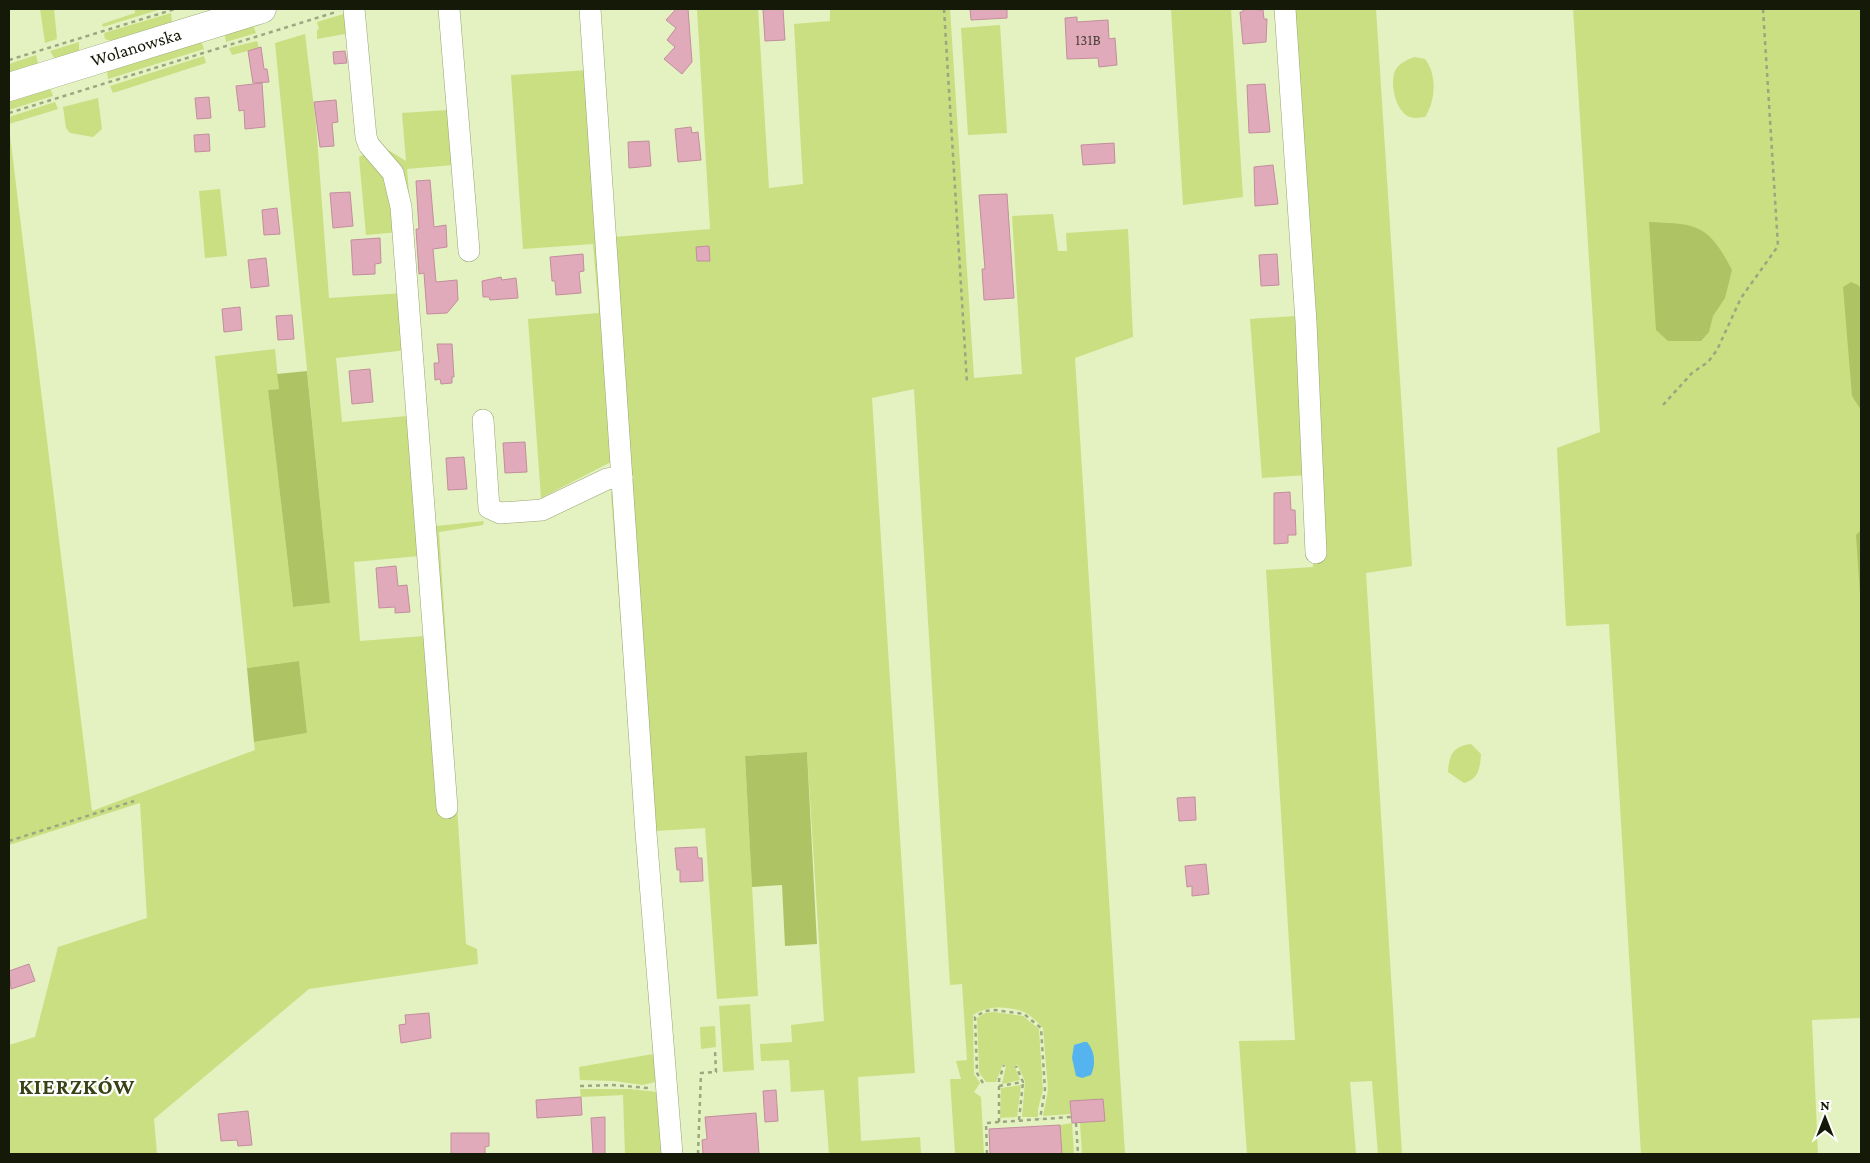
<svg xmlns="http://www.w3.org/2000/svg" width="1870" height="1163" viewBox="0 0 1870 1163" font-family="'Crimson Pro',serif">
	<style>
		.green { fill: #c9df82 }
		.forest { fill: #aec364 }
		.water { fill: #55b3ef }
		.building { fill: #e0aaba; stroke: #c28e9d }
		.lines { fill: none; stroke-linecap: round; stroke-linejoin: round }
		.minor-casing { stroke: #98a475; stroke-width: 22 }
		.major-casing { stroke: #98a475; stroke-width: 29 }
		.path { stroke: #9ca680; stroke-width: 2.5; stroke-dasharray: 4 4; stroke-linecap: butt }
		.minor { stroke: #fff; stroke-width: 21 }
		.major { stroke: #fff; stroke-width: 28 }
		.labels { text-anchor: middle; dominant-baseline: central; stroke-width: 4.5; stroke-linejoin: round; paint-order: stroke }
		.number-label { font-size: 15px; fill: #483d34 }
		.street-label { font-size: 18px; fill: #151907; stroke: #fff }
		.district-label { font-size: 22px; font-weight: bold; letter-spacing: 1px; fill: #394217; stroke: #fff }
	</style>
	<rect width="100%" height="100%" fill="#e4f1c0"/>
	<g class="green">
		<polygon points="40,9 54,9 57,39 45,43"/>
		<polygon points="135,9 161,9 103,27 102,24 135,13"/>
		<path d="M697,9H758L769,188L803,184L794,24L830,21V9H950L974,378L1022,374L1012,216L1053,214L1058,251H1067L1066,233L1128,229L1133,337L1075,358L1125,1154H1082L1080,1123L1104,1121L1103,1100L1070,1102L1071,1114L1043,1116L1048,1090L1043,1028C1038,1023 1031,1015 1024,1012C1007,1006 989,1005 973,1015L974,1074L980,1083L974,1092L981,1097L984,1154H955L950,1079H961L956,1061L967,1060L962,984L950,985L914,389L872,398L915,1073L858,1077L861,1141L920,1137L921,1154H829L824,1090L791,1092L789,1060L761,1061L760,1044L792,1042L791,1025L824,1021L807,752L745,756L758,996L717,999L705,828L656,831L614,237L710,229Z"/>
		<polygon points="1171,9 1231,9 1243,197 1183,205"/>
		<polygon points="1295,9 1376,9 1412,566 1366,573 1402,1154 1378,1154 1372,1081 1350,1082 1356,1154 1247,1154 1239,1041 1295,1040 1266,570 1313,567"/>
		<polygon points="1573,9 1861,9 1861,1018 1812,1020 1818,1154 1641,1154 1609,624 1566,626 1557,448 1600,432"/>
		<polygon points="171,13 172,22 111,41 105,39 104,33"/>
		<polygon points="347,13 350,33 317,39 317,30 319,29 317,22"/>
		<polygon points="253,25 256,33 226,42 225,36 227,33"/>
		<polygon points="1000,25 1007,133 968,135 961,28"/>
		<polygon points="305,34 316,124 329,298 404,293 407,350 336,358 342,422 407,416 419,556 354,562 360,641 425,636 402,192 377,143 406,161 402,113 448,110 453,165 407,169 436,526 484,521 483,525 439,532 466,944 477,949 478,964 309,989 154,1119 157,1154 9,1154 9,1045 35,1037 58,947 147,918 140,803 9,845 9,127 92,811 255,750 254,742 307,733 299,661 247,668 215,356 275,349 279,389 268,390 293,607 330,603 275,43"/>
		<polygon points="201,41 204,49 108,79 107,71"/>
		<polygon points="257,41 259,48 232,55 229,48"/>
		<polygon points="79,42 79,51 55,59 50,51"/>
		<polygon points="36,55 38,63 35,66 9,74 9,64"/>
		<polygon points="204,56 206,63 113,93 110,86"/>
		<path d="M1414,57L1425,59C1437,74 1436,101 1425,117C1419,118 1411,119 1406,115C1395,107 1390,83 1395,71C1399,63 1407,60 1414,57Z"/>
		<polygon points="589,70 613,461 541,498 528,319 599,313 593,244 523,249 511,75"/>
		<polygon points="50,88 53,96 9,110 9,100"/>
		<polygon points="98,98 102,129 93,137 70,133 66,128 63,107"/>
		<polygon points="55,102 58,109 9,124 9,117"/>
		<polygon points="363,155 368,155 381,163 399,232 366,235 359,157"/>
		<polygon points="220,189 227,256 205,258 199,191"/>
		<polygon points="1296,316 1308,475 1262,478 1250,319"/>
		<polygon points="615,485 659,1081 643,1085 614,1081 580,1080 579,1067 653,1054 611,493"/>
		<path d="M1471,744L1481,754C1480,768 1479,779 1464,783L1448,772C1449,755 1453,746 1471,744Z"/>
		<polygon points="750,1004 754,1070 723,1072 719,1006"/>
		<polygon points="993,1012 1023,1016 1039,1029 1043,1090 1038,1109 1038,1117 1022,1117 1025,1081 1017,1064 1015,1067 1020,1080 1002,1084 1006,1066 1003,1064 996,1082 986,1082 979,1072 977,1018 985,1013"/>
		<polygon points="715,1026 716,1047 701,1049 700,1027"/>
		<polygon points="1021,1085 1017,1117 1000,1118 1001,1088"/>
		<polygon points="580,1089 630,1089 657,1092 667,1154 625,1154 623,1095 581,1097"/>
		<polygon points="1072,1123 1074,1154 1062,1154 1060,1125"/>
	</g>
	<g class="forest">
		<path d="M1649,222C1698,224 1708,224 1732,270L1725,298L1713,316L1709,332L1701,341H1668L1656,330Z"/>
		<polygon points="1851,282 1858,285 1861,289 1861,410 1852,396 1843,287"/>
		<polygon points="307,371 330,603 293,607 268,390 279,389 277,374"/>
		<polygon points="1861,530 1861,609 1856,535"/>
		<polygon points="299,661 307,733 254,742 247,668"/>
		<polygon points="807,752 817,944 785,946 782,885 752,887 745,756"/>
	</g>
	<path class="water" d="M1084,1042H1087C1095,1051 1096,1064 1091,1075L1082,1078L1076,1076L1072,1058L1074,1045Z"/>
	<g class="building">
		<polygon points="676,9 688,9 692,62 682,74 664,59 675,47 667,40 676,28 666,20"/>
		<polygon points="763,9 783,9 785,40 765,41"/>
		<polygon points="970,9 1007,9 1007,18 971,20"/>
		<polygon points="1243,9 1263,10 1264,19 1267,19 1266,42 1243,44 1240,12 1243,12"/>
		<polygon points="1077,17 1077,22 1108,20 1109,39 1115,38 1117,65 1099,67 1098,58 1067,59 1065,18"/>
		<polygon points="261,47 264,69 267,69 269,82 253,83 248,51"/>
		<polygon points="345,51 347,63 334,64 333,52"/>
		<polygon points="262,83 265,127 245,129 244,110 239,111 236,86"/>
		<polygon points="1265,84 1270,132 1249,133 1247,85"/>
		<polygon points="209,97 211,118 197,119 195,98"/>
		<polygon points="336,100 338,122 332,123 334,146 320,147 314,102"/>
		<polygon points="691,127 692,133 698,132 701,160 678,162 675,129"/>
		<polygon points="209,134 210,151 195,152 194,135"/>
		<polygon points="649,141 651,166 629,168 628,142"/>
		<polygon points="1114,143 1115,163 1083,165 1081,145"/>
		<polygon points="1273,165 1278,204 1255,206 1254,167"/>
		<polygon points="430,180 434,227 446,225 447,247 433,249 436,282 457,280 458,300 447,313 427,314 424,273 419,274 416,229 419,229 416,181"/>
		<polygon points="350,192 353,226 333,228 330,193"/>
		<polygon points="1007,194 1014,298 984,300 982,269 985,269 979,195"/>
		<polygon points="277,208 280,234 264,235 262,210"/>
		<polygon points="380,238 381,263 375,264 375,274 353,275 351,240"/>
		<polygon points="709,246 710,261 697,261 696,247"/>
		<polygon points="583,254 584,271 579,272 581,293 556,295 555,281 552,281 550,257"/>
		<polygon points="1277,254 1279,285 1261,286 1259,255"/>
		<polygon points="266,258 269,286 251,288 248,260"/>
		<polygon points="501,277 502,280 516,278 518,298 490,300 489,297 483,297 482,281"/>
		<polygon points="240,307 242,330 224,332 222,309"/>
		<polygon points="292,315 294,339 278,340 276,316"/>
		<polygon points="437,344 452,344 454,377 452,377 452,383 441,384 440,379 435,380 434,363 439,363"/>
		<polygon points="370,369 373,402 352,404 349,371"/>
		<polygon points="525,442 527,472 505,473 503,443"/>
		<polygon points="464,457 467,489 448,490 446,458"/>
		<polygon points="1290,492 1291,510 1295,510 1296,535 1288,535 1288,543 1274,544 1274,493"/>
		<polygon points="396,566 398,586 407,585 410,612 395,613 395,607 379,608 376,568"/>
		<polygon points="1195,797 1196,820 1179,821 1177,798"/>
		<polygon points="697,847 698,858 702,858 703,881 680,882 680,870 677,870 675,848"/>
		<polygon points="1206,864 1209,894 1192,896 1192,886 1187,887 1185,866"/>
		<polygon points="29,964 35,981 11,989 9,971"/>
		<polygon points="429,1013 431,1038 401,1043 399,1025 406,1024 405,1015"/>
		<polygon points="776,1090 778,1121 765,1122 763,1091"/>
		<polygon points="581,1097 582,1115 537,1118 536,1100"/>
		<polygon points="1103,1099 1105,1121 1072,1123 1070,1101"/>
		<polygon points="248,1111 252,1145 238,1146 237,1140 221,1141 218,1114"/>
		<polygon points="756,1113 759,1154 703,1154 702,1140 707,1139 705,1117"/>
		<polygon points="605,1117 605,1154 593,1154 591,1118"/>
		<polygon points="1060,1125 1062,1154 990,1154 989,1129"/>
		<polygon points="451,1133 489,1133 489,1146 485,1147 485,1154 451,1154"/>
	</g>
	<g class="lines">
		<g class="minor-casing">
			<g id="minor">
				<polyline points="354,9 366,137 369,145 393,173 401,207 447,808"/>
				<polyline points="449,9 469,251"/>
				<polyline points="590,9 646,833 672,1154"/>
				<polyline points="1285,9 1306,322 1316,553"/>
				<polyline points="483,420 489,508 500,513 542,510 607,479 622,477"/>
			</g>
		</g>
		<g class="major-casing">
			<polyline id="major" points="9,87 262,9"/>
		</g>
		<g class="path">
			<polyline points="944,9 967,383"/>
			<polyline points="9,60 175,9"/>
			<polyline points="9,113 336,12"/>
			<polyline points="1663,405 1692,373 1708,362 1717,350 1741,298 1778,246 1763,9"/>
			<polyline points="9,841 134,801"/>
			<polyline points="983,1083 977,1073 975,1017 985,1011 995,1010 1024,1014 1041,1028 1045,1090 1040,1119"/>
			<polyline points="580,1086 613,1085 648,1088"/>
			<polyline points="999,1086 1023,1082 1016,1066"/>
			<polyline points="1019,1120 1023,1082"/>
			<polyline points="999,1122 999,1080 1004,1065"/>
			<polyline points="1076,1123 1078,1154"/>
			<polyline points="698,1154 701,1073 716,1072 715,1050"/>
			<polyline points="987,1154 986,1123 1071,1117"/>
		</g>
		<use href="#minor" class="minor"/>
		<use href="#major" class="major"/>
	</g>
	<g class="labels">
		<g class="number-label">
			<text x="1088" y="40">131B</text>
		</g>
		<g class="street-label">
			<text transform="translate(136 47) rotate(-17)">Wolanowska</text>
		</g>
		<g class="district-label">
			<text x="77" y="1086">KIERZKÓW</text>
		</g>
	</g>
	<rect width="1870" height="1163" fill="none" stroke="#151907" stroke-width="20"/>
	<g transform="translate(1825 1118)" stroke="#ffffff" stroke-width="4" paint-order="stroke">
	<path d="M0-4L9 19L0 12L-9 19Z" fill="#151907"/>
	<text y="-8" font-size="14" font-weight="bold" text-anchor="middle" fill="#151907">N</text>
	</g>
</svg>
